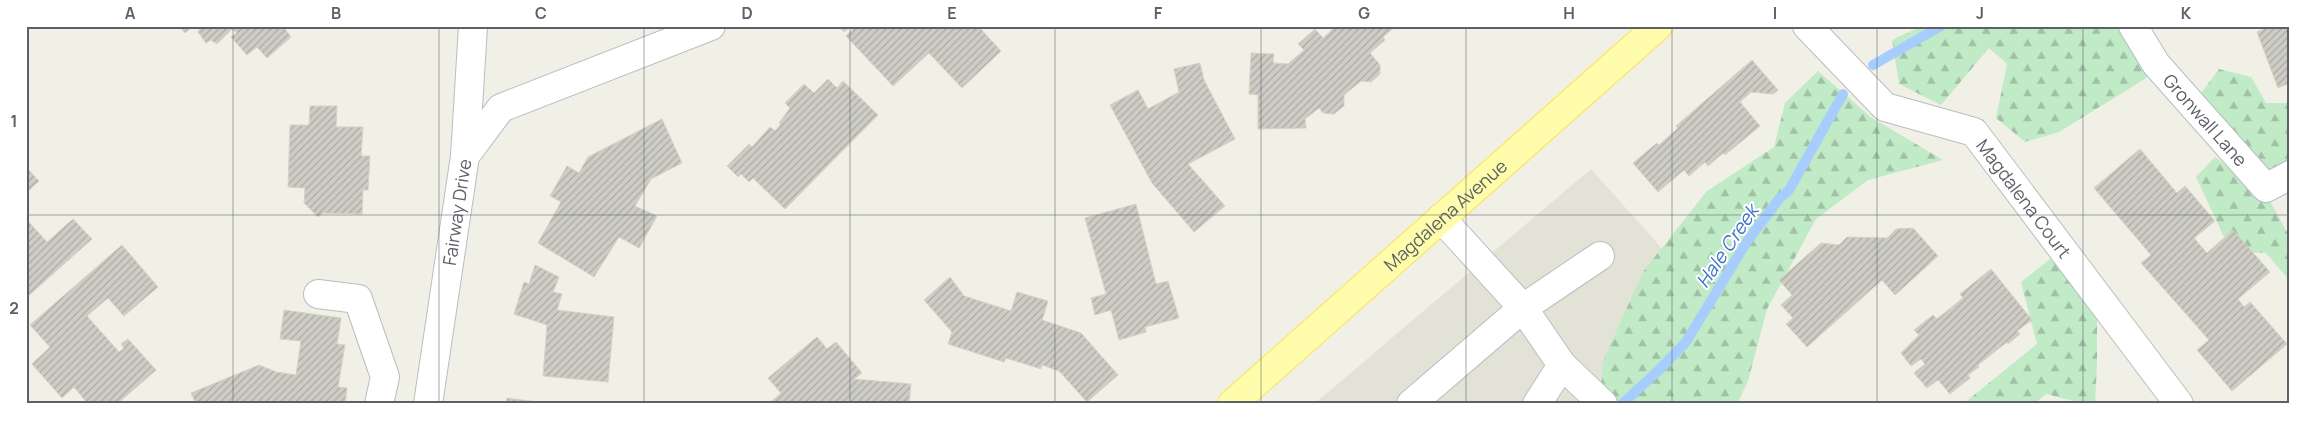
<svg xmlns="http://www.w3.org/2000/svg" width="2316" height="430" viewBox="0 0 2316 430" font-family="Manrope,sans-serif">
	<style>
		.education { fill: #e3e2d6 }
		.forest { fill: url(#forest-firs) }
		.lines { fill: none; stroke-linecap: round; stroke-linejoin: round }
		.stream { stroke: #a7cdff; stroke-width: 10 }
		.building { fill: url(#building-hatch); stroke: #d6d3c3 }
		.minor-casing { stroke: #babdc2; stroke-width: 30 }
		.major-casing { stroke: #fce353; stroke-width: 30 }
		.minor { stroke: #fff; stroke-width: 28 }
		.major { stroke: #fffcac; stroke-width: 28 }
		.grid { fill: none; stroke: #5d6067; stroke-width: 1; stroke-opacity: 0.55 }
		.labels { text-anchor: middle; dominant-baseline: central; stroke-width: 4; stroke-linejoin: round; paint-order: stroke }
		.street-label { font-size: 18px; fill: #5d6067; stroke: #fff }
		.water-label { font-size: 19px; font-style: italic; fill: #3f72cd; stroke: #fff }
		.neatline { fill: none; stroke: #5d6067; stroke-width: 2 }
		.grid-label { font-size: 16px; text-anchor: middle; font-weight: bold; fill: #5d6067 }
	</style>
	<defs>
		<pattern id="forest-firs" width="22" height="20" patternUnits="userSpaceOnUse" patternTransform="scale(1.25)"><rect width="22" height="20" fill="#c1eac6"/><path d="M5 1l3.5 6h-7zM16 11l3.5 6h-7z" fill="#a0c1a5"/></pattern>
		<pattern id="building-hatch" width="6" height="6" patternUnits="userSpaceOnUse" patternTransform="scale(1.25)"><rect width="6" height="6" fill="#cecdc5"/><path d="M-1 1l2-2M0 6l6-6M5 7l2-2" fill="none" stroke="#aaaaa4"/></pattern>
	</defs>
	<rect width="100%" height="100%" fill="#f1f0e6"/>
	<polygon class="education" points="1591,169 1674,262 1675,404 1314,404"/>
	<g class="forest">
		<polygon points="1922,26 2133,26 2148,77 2059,132 2025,142 1996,118 2007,64 1989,48 1941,105 1899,84 1892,40"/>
		<polygon points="2219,69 2251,77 2266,103 2290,103 2290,185 2275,182 2199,96"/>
		<polygon points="1818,71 1872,118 1943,160 1868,180 1816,219 1767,309 1748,381 1737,404 1600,404 1603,361 1643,272 1707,191 1774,147 1785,103"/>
		<polygon points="2215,157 2266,194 2290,237 2290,281 2266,253 2231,252 2196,177"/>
		<polygon points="2050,259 2097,303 2097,365 2095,404 2086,404 2046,394 2034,404 1963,404 2037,344 2021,282"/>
	</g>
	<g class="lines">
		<g class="stream">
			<polyline points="1873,65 1941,26"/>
			<polyline points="1622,404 1659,370 1686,342 1746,243 1779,199 1789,190 1843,94"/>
		</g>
	</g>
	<g class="building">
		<polygon points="179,26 193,26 185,33"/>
		<polygon points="200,26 283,26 291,37 267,58 257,47 247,55 231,37 237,33 232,29 217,44 211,40 206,43 198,32 201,27"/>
		<polygon points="839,26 851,26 844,32"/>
		<polygon points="856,26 978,26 1001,51 962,88 929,53 893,86 846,36"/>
		<polygon points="1336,26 1396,26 1383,37 1385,40 1370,53 1380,65 1380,74 1371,82 1361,81 1344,95 1344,106 1334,114 1323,113 1319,108 1305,119 1306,128 1258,129 1258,95 1249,94 1251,53 1274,54 1273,63 1288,64 1304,50 1298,44 1315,29 1323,38"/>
		<polygon points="2270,26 2290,26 2290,83 2278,88 2257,32"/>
		<polygon points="1752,60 1778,90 1773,94 1751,92 1740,102 1760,126 1725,155 1723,153 1708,166 1705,162 1689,176 1684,170 1658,192 1633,163 1657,143 1659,145 1678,128 1676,126"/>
		<polygon points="1200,63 1204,80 1235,139 1188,164 1225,206 1194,232 1152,183 1110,105 1138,90 1148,109 1179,92 1174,69"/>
		<polygon points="828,79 837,88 843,81 878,115 785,209 753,178 749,182 741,174 738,177 727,166 749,144 752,147 770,127 775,131 781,124 779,123 790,108 785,103 804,84 814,93"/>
		<polygon points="310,106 337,106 336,127 363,127 361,156 370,156 368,190 363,190 362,214 323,213 318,217 304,203 305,188 288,187 290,125 309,125"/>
		<polygon points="662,119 682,163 651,179 635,206 657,216 639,248 619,237 594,277 538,243 561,202 550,196 567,166 579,173 588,157"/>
		<polygon points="2140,149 2177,193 2185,186 2215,221 2194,238 2207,253 2233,230 2270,272 2238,299 2244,307 2250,302 2287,344 2232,391 2197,350 2209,340 2141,263 2151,255 2094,188"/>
		<polygon points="26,167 39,181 26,193"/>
		<polygon points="1136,204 1156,284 1168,281 1179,318 1145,327 1146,332 1119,340 1111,310 1095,315 1091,298 1106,294 1085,218"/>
		<polygon points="26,219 47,242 73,219 92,239 26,298"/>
		<polygon points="1913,228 1938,256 1895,295 1882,280 1807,347 1786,324 1793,318 1781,305 1792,295 1779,280 1821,243 1839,245 1847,237 1887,238 1896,229"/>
		<polygon points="122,245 158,287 124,316 108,298 87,316 119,352 124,348 121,344 128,339 156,370 117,404 88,404 74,387 62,398 32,364 50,347 30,325"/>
		<polygon points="535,265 559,277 553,292 562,294 557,310 614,317 608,382 543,376 547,325 514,314 524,282 529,284"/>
		<polygon points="1991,269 2032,320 2017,331 2020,334 2008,344 2007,342 1978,365 1979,367 1968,375 1970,378 1950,394 1938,380 1927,388 1914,373 1925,364 1921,359 1911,366 1901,353 1919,335 1914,330 1933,315 1937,319 1963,298 1960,294"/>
		<polygon points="950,277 964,296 1011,311 1017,292 1048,301 1042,320 1081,333 1118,375 1087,402 1059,371 1042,365 1041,369 1006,358 1004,362 948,344 952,332 924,300"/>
		<polygon points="284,310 341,318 337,344 345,345 338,387 347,388 345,404 196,404 191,393 259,365 276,372 296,375 301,341 280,339"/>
		<polygon points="817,337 827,349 836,342 862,373 854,379 911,384 909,404 772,404 771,402 781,393 768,378"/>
		<polygon points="507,398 553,404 506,404"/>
	</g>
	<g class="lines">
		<g class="minor-casing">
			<g id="minor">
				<path id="s1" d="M1807,26L1885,107L1974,132L2179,404"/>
				<path id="s2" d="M2133,26L2156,64L2266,188L2290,175"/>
				<polyline points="465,156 473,26"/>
				<polyline points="1441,218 1523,308 1562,365 1537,404"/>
				<polyline points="318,294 358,299 385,377 379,404"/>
				<polyline points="1562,365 1603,404"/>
				<path id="s3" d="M428,404L465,156L501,108L711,26"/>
				<polyline points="1411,404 1523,308 1600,256"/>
			</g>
		</g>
		<g class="major-casing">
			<g id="major">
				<path id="s4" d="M1232,404L1658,26"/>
			</g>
		</g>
		<use href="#minor" class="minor"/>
		<use href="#major" class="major"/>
	</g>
	<path class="grid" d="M233,26V404M439,26V404M644,26V404M850,26V404M1055,26V404M1261,26V404M1466,26V404M1672,26V404M1877,26V404M2083,26V404M26,215H2290"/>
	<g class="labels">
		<g class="street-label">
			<text stroke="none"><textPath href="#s2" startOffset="119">Gronwall Lane</textPath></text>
			<text stroke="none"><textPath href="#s1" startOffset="288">Magdalena Court</textPath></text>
			<text stroke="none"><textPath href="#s3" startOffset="194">Fairway Drive</textPath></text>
			<text stroke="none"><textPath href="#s4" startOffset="285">Magdalena Avenue</textPath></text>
		</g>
		<g class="water-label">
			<text transform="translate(1727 246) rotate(-56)">Hale Creek</text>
		</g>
	</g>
	<rect width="2316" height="430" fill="none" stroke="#ffffff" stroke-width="55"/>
	<rect x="28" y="28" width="2260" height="374" class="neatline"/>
	<g class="grid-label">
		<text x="130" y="19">A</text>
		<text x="336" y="19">B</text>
		<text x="541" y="19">C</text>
		<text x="747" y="19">D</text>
		<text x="952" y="19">E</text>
		<text x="1158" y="19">F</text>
		<text x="1364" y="19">G</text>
		<text x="1569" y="19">H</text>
		<text x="1775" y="19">I</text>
		<text x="1980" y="19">J</text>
		<text x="2186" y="19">K</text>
		<text x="14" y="127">1</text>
		<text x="14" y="314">2</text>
	</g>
</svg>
